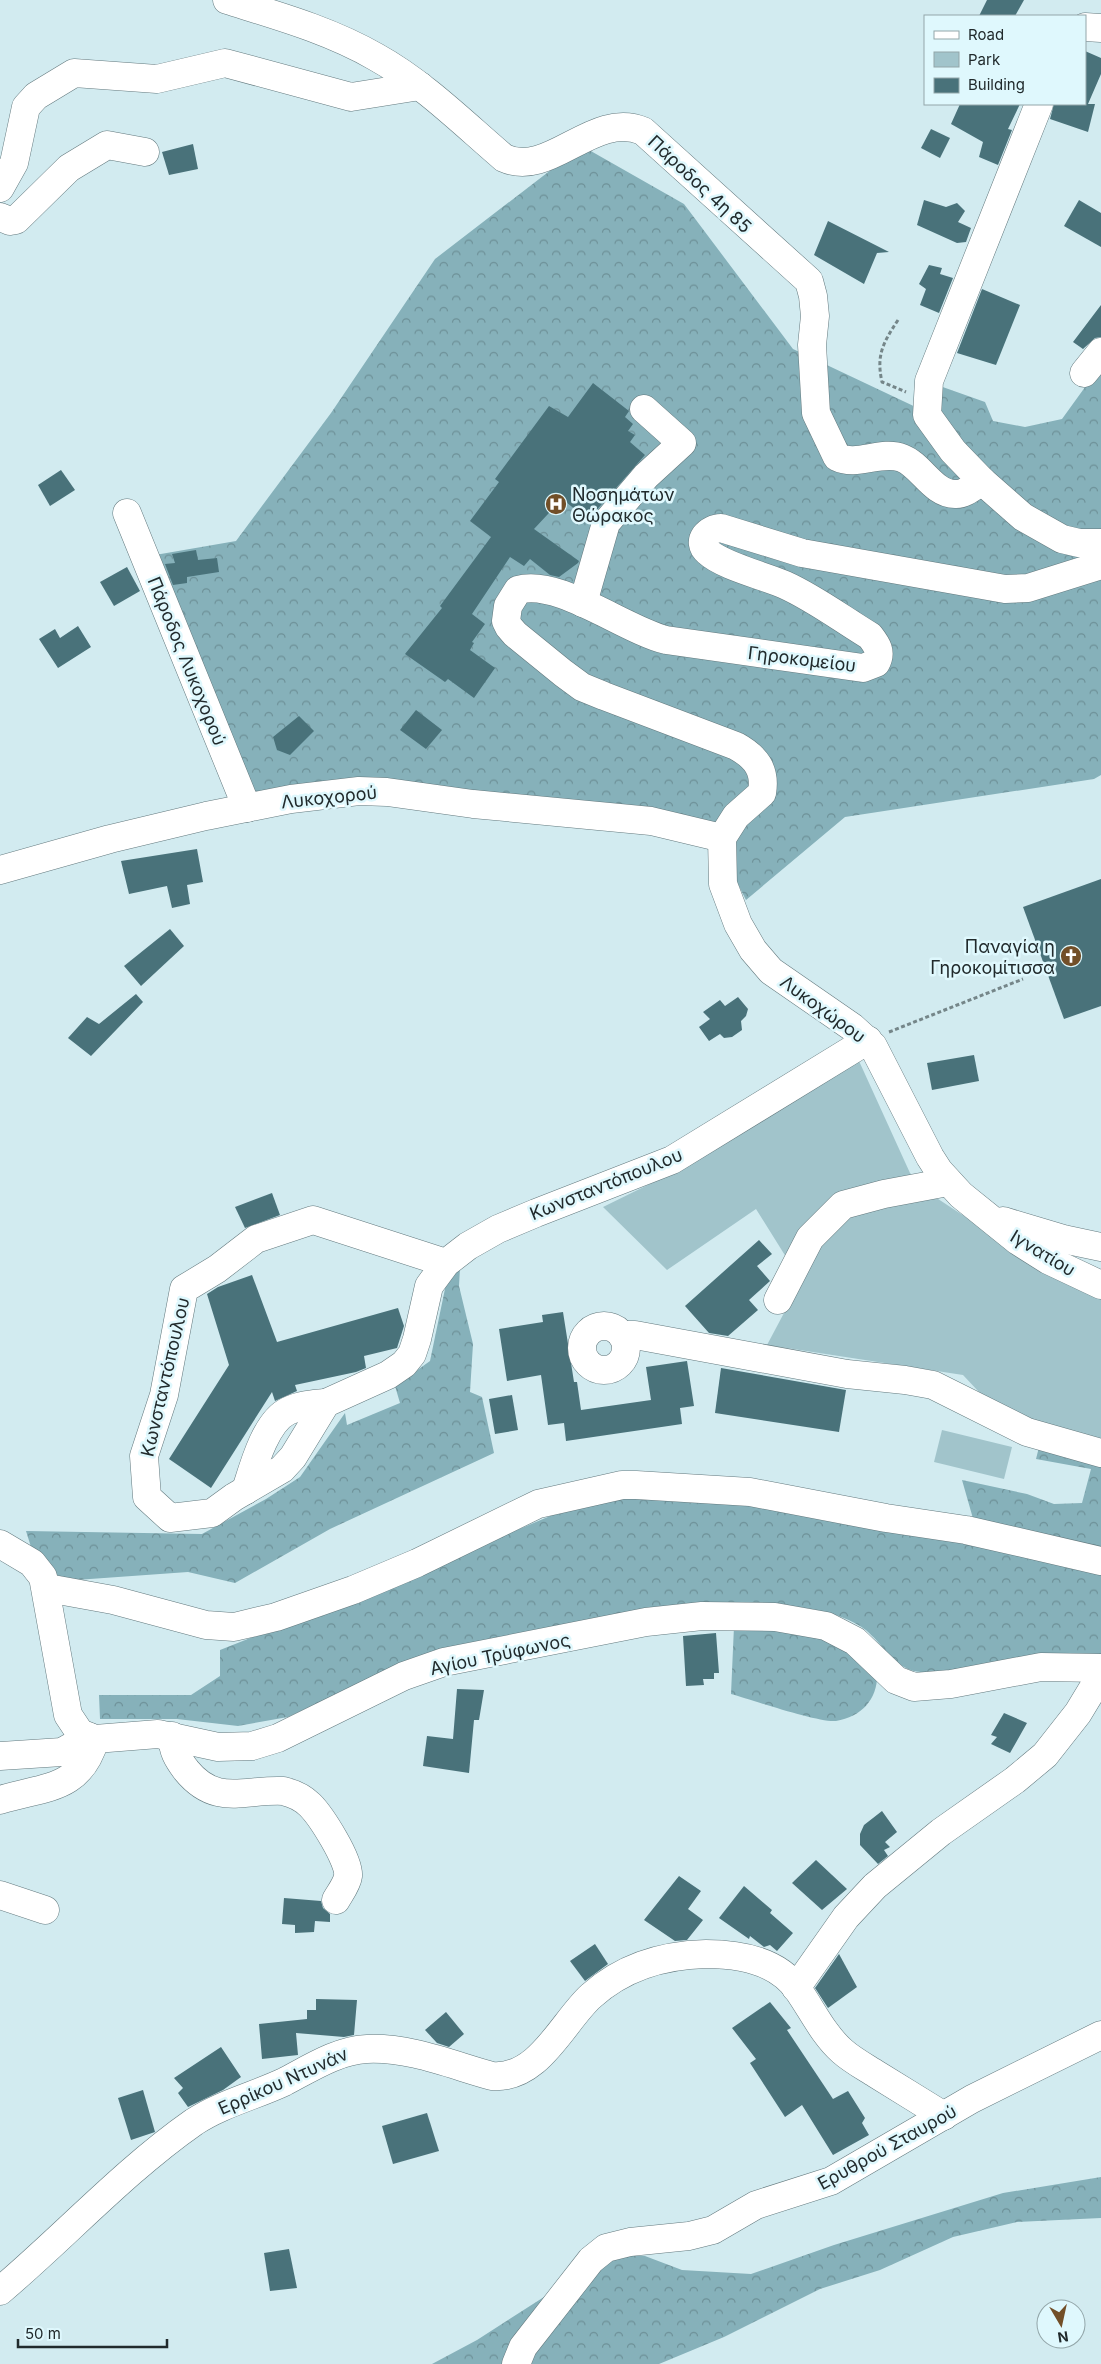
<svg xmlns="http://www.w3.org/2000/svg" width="1101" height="2364" viewBox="0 0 1101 2364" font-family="Inter,sans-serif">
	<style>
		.forest { fill: url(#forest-crowns) }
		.park { fill: #a1c4cb }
		.building { fill: #49727a }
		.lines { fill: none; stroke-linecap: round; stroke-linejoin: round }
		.minor-casing { stroke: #63797e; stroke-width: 29 }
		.path { stroke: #758689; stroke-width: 3; stroke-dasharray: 4 2.5; stroke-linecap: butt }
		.minor { stroke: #fff; stroke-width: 28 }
		.labels { text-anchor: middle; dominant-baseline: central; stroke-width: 5; stroke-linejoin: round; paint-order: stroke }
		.street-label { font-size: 18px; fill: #212a2c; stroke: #dff8fd }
		.poi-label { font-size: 18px; fill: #212a2c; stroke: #dff8fd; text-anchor: start }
	</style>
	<defs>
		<pattern id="forest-crowns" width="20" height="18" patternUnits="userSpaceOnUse" patternTransform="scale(1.25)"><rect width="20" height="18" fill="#86b1ba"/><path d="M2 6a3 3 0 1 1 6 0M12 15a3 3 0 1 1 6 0" fill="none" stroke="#6d9097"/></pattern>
	</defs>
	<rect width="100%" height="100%" fill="#d2ebf0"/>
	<g class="forest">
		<polygon points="582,146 684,204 793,349 922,410 937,385 985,402 993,421 1025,427 1062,419 1101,365 1101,775 1094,779 845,817 746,900 719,847 689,821 248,799 155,555 236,541 331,413 435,259"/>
		<polygon points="460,1268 459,1286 473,1344 470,1392 482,1397 494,1453 330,1529 235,1583 188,1572 62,1581 31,1547 26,1531 202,1534 266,1499 300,1477 345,1413 347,1425 400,1403 395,1386 430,1361 446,1284"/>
		<polygon points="1039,1447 1101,1463 1101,1550 974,1522 962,1480 1027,1494 1054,1504 1082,1503 1091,1469 1036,1459"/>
		<path d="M633,1494L819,1512L1101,1572V1654L1043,1653L936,1673C927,1672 914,1673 906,1668C888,1659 878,1637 860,1626C832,1609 799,1607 767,1604L396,1666L288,1717L238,1726L177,1719H100L99,1695H191L220,1676V1650L434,1565L581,1503Z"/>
		<path d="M734,1626L816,1630L877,1671C879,1697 863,1717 836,1721C819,1723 752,1700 731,1694Z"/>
		<polygon points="1101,2177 1101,2218 1017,2222 953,2237 880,2270 820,2289 724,2337 659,2364 432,2364 477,2340 597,2263 616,2256 645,2256 682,2270 751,2274 834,2245 1003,2193"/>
	</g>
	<g class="park">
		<polygon points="859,1061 910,1173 929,1193 1002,1241 1101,1295 1101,1443 994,1408 963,1375 767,1345 801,1281 756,1209 667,1270 603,1207 666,1176"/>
		<polygon points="942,1430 1012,1447 1004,1479 934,1462"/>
	</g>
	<g class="building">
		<polygon points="987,0 1024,0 1015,16 979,16"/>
		<polygon points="1085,51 1101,58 1101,74 1088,104 1095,104 1088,132 1050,119 1054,104 1085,104"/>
		<polygon points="960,104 1020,104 1008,129 1012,130 998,165 979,157 983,142 951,124"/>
		<polygon points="931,129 950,138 940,158 921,148"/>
		<polygon points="193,144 198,169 169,175 162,152"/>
		<polygon points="924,200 946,207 957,203 965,211 958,222 971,228 966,242 957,243 917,225"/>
		<polygon points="1079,200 1101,213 1101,247 1064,226"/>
		<polygon points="828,221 889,252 877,253 864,284 814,255"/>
		<polygon points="929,265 942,268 940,274 953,278 939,313 920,305 926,289 919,284"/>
		<polygon points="982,289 1020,305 996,365 957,353"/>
		<polygon points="1101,305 1101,337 1095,338 1083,349 1073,342"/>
		<polygon points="593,383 629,411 625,417 633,424 628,431 635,435 630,442 645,455 594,513 590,521 562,499 534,529 579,561 578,563 559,577 550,575 530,559 524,566 510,557 472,614 485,624 472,642 474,643 470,650 495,668 474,698 448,679 445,682 405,654 442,608 440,606 491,537 470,521 499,482 495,479 549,406 568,417"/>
		<polygon points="61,470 75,490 50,506 38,485"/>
		<polygon points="196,550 198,560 217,558 219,572 187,577 187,583 173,585 165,564 175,563 172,554"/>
		<polygon points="127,567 140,591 114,606 100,582"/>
		<polygon points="78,626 91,647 58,668 39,639 55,629 60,638"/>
		<polygon points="416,710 442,730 426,749 400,730"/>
		<polygon points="299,716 314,731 290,755 277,750 273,737"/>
		<polygon points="197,849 203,882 187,885 190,904 172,908 167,886 129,894 121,861"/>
		<polygon points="1101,879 1101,1006 1064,1019 1023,907"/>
		<polygon points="170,929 184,946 141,986 124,966"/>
		<polygon points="136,994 143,1002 91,1056 68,1038 87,1017 99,1024"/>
		<polygon points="738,997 748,1009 746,1016 741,1021 742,1030 732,1037 724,1038 720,1034 709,1041 699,1027 710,1019 703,1012 720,1000 725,1006"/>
		<polygon points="974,1055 979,1081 932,1090 927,1063"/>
		<polygon points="272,1193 280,1215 245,1228 235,1207"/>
		<polygon points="759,1240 772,1254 757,1266 770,1281 749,1300 758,1310 728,1336 709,1333 685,1306"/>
		<polygon points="252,1275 277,1342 398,1308 404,1326 397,1348 364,1356 366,1368 356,1372 295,1385 297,1391 275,1401 272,1392 211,1488 169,1459 229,1365 207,1294 218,1287"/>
		<polygon points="563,1312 574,1382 577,1382 581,1410 651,1400 646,1367 687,1361 694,1406 680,1408 682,1424 566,1441 564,1423 548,1425 541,1375 507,1381 499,1329 543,1322 542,1315"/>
		<polygon points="721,1368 846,1390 839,1432 715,1413"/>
		<polygon points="512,1395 518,1430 495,1434 489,1399"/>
		<polygon points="716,1633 719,1673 714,1673 714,1679 703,1679 704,1685 686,1686 683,1636"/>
		<polygon points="457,1689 484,1690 479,1720 474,1720 469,1773 423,1766 427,1736 453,1739"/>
		<polygon points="1004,1713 1027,1723 1010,1753 991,1744 997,1737 991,1735"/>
		<polygon points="882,1811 897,1832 885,1842 890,1847 884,1850 888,1856 878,1864 860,1845 860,1834 864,1825"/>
		<polygon points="816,1860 847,1889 822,1910 792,1883"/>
		<polygon points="679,1876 701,1891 688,1909 703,1920 687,1940 675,1941 644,1920"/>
		<polygon points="744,1886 772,1910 770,1913 793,1933 777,1951 770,1945 764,1947 750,1936 749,1939 719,1918"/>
		<polygon points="284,1898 321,1901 323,1908 330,1914 330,1922 315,1921 314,1932 295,1933 295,1925 282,1924"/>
		<polygon points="595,1944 608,1964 585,1981 570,1961"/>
		<polygon points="839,1954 857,1987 828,2008 815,1988"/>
		<polygon points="316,1999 357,2000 354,2035 344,2037 296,2033 298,2055 262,2059 259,2024 307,2019 307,2010 316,2010"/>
		<polygon points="770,2002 791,2028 787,2030 833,2099 848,2091 865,2118 862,2123 869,2135 833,2155 802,2105 785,2117 750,2063 756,2059 732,2028"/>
		<polygon points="446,2012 464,2034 449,2047 437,2043 425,2030"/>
		<polygon points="221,2047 241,2077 223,2090 188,2107 178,2093 183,2088 174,2078"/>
		<polygon points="143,2090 155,2132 131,2140 118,2098"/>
		<polygon points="427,2113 439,2151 393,2164 382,2126"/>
		<polygon points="289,2249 297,2288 270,2291 264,2253"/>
	</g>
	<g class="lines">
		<g class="minor-casing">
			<g id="minor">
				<path d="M227,0C278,16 329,30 376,57C423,83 463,123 504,158C550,179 593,110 643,131L809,281L813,296L815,316L812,345L816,413L837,457C857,467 881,450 902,458C921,465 933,494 955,494C964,495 974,486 982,481"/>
				<polyline points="1085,27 1101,28"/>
				<polyline points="1039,104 929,381 927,415 953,451 982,481 1023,517 1062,539 1079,543 1101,543"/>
				<polyline points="0,188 14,163 26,107 36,96 74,73 157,79 225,63 351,97 420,86"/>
				<polyline points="0,217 10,221 16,220 69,168 107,145 145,152"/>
				<polyline points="1084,373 1101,352"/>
				<polyline points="127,513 247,808"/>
				<path d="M1101,565L1028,588L1005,589L802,553L721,528C709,528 695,541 708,552C723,566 765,576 785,585C814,598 842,619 870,636C877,645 882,652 876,663L863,668L666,640C625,630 558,578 518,590L508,606L506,621L509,627L515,634L563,673L582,687L604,696L736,746C756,757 766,770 762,793L736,816L722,838L723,884L738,924L753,950L771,971L852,1027L873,1046L930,1157L939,1171L961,1195L1018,1241L1048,1260L1101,1285"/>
				<polyline points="583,603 606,523 646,476 682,443 644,409"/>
				<polyline points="0,870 110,839 206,816 291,799 359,791 387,792 473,804 651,821 722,838"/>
				<polyline points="1003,1221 1063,1239 1101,1247"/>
				<polyline points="446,1263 313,1220 256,1239 217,1269 184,1289 164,1395 144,1456 147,1497 170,1518 212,1513 234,1497 282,1469 293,1457 326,1403 388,1375 404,1364 412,1354 417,1339 429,1286 446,1263 468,1246 498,1229 536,1213 672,1160 868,1040"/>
				<polyline points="778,1300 810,1238 843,1205 884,1194 948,1182"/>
				<circle cx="604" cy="1348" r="22"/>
				<polyline points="622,1335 635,1335 847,1374 905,1380 933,1385 1027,1432 1101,1453"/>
				<path d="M246,1490C253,1468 265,1422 288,1411C300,1405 313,1404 326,1403"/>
				<polyline points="0,1544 32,1563 43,1577 68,1715 80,1733 95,1739 158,1734 218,1747 252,1746 278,1738 404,1676 444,1662 646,1622 702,1616 775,1617 826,1626 855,1641 896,1680 914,1687 951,1684 1041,1667 1101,1668"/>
				<polyline points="47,1588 113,1600 206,1625 234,1627 276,1617 353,1590 417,1563 538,1504 622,1485 636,1485 750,1492 886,1518 966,1530 1101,1561"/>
				<path d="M172,1736C173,1751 177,1758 186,1770C216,1807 244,1789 283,1791C292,1793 303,1798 310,1805C321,1816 350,1861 348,1876C347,1884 340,1893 336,1900"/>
				<polyline points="0,1756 62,1752 89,1737"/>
				<path d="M0,1800C45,1786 80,1791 95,1739"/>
				<polyline points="0,1895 45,1910"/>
				<polyline points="796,1988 846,1917 875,1886 941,1832 1015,1780 1045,1755 1078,1713 1101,1675"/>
				<path d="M0,2291C65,2236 124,2171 194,2122C221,2104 254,2096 284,2082C309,2069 338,2050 367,2049C410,2047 452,2065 492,2076C539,2080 563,2021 591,1996C623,1967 664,1955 706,1954C739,1954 778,1961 798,1990C812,2010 823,2034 842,2051C852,2060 865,2067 876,2074C899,2088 921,2102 944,2116"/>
				<polyline points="516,2364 523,2347 591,2260 606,2248 630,2242 689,2236 713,2230 756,2205 831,2181 972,2099 1101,2035"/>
			</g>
		</g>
		<g class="path">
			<path d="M898,320C883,343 876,355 882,382L906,392"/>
			<polyline points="889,1032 1023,979"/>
		</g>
		<use href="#minor" class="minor"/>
	</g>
	<defs>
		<g id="hospital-disc" transform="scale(1.125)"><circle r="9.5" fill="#724f28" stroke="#dff8fd"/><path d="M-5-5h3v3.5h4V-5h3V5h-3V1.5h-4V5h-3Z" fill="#fff"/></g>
		<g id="church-disc" transform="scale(1.125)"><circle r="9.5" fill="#724f28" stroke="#dff8fd"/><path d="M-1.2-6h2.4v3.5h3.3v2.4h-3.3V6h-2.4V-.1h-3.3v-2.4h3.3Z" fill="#fff"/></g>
	</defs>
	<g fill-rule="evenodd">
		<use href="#hospital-disc" x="556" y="504"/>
		<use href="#church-disc" x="1071" y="956"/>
	</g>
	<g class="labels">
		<g class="street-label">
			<text transform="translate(700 184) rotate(43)">Πάροδος 4η 85</text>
			<text transform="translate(802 659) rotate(7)">Γηροκομείου</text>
			<text transform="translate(187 661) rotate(68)">Πάροδος Λυκοχορού</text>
			<text transform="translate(329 797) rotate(-6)">Λυκοχορού</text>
			<text transform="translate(823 1009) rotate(36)">Λυκοχώρου</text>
			<text transform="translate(606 1184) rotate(-22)">Κωνσταντόπουλου</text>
			<text transform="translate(1043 1253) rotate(31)">Ιγνατίου</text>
			<text transform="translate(165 1377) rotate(-77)">Κωνσταντόπουλου</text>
			<text transform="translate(500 1654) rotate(-12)">Αγίου Τρύφωνος</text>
			<text transform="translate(283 2081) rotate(-24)">Ερρίκου Ντυνάν</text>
			<text transform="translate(887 2147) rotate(-29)">Ερυθρού Σταυρού</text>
		</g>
		<g class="poi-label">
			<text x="572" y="494">Νοσημάτων<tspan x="572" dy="21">Θώρακος</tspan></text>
			<text x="1055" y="946" text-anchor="end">Παναγία η<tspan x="1055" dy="21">Γηροκομίτισσα</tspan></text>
		</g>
	</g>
	<rect x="924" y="15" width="162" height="90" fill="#dff8fd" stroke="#93a6a9"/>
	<rect x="934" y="31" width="25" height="8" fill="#ffffff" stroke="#93a6a9"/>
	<text x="968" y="40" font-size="15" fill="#212a2c">Road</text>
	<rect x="934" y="52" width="25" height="15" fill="#a1c4cb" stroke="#93a6a9"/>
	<text x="968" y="65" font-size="15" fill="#212a2c">Park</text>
	<rect x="934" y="78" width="25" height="15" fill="#49727a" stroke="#93a6a9"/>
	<text x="968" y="90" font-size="15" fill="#212a2c">Building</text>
	<g transform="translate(1061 2324) rotate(171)"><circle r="24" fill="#dff8fd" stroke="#93a6a9"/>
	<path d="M0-4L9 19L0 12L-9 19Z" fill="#724f28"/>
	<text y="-8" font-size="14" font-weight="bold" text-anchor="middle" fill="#212a2c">N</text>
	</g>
	<path d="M18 2339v8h149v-8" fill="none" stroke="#212a2c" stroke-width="2.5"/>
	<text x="25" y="2339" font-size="15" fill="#212a2c" stroke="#dff8fd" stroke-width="4" paint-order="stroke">50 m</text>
</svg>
